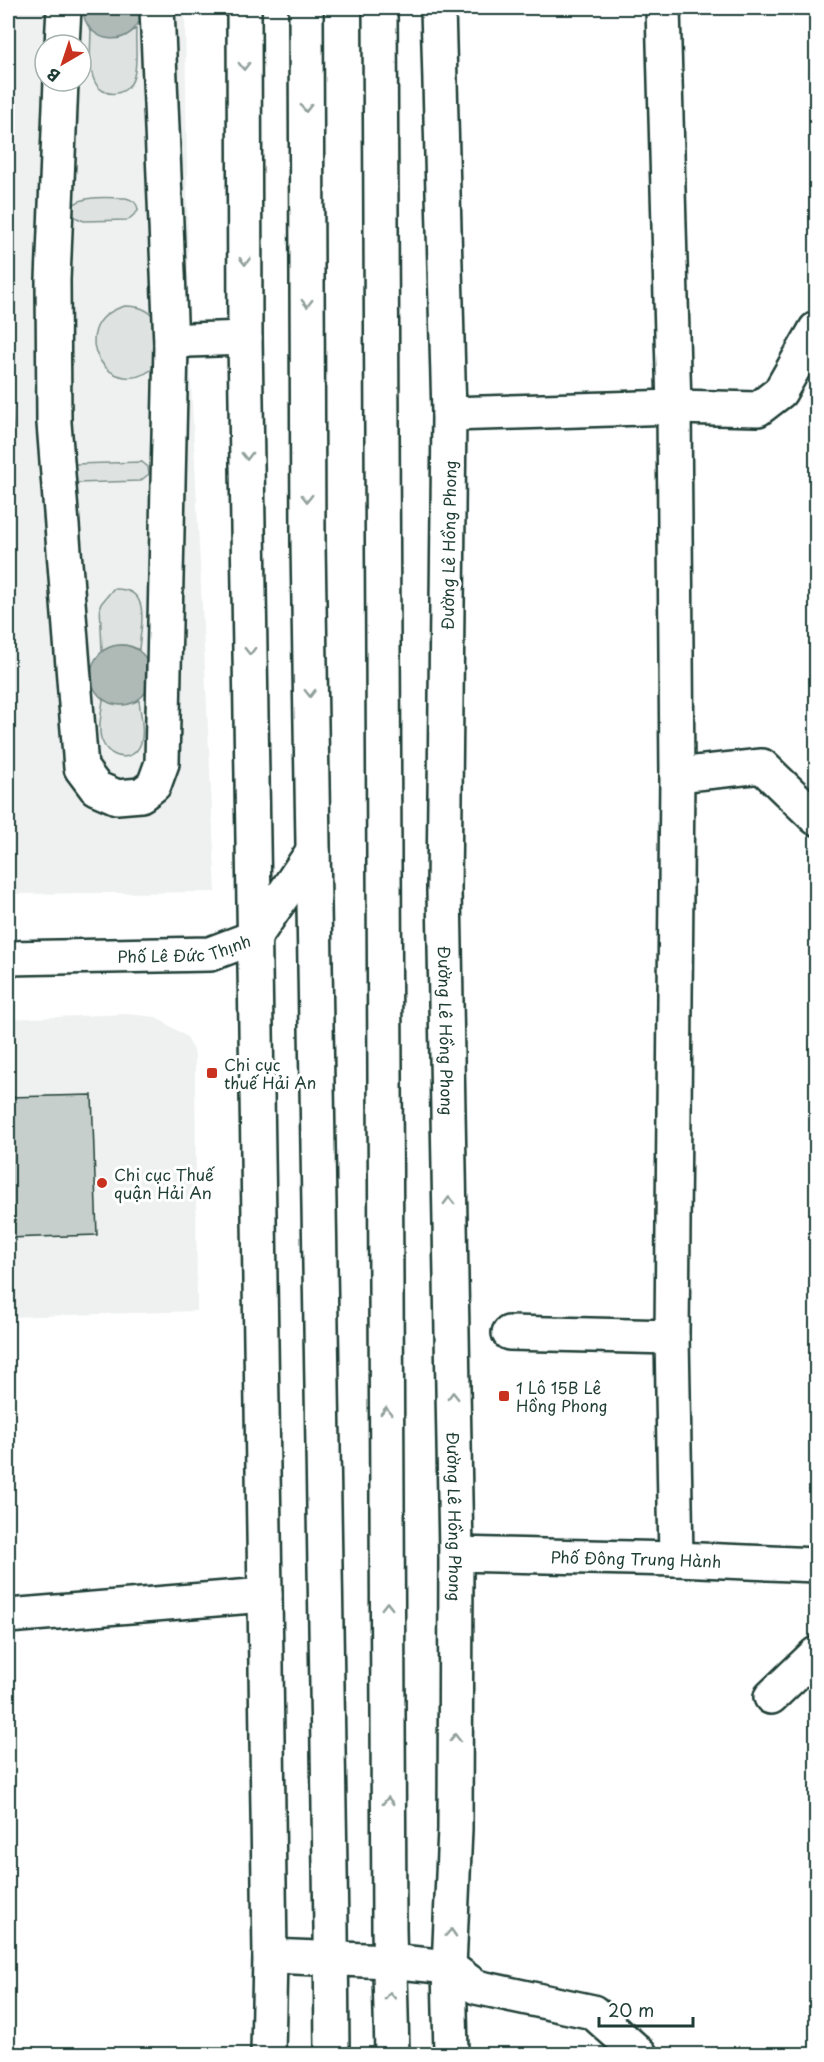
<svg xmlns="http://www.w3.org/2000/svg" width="824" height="2062" viewBox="0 0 824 2062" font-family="'Playpen Sans',sans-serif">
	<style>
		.built { fill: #eef1f0; fill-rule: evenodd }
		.green { fill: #dee3e2; stroke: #7e908b; stroke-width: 1.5 }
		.water { fill: #afbab7; stroke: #758883; stroke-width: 1.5 }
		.building { fill: #c7cfcc; stroke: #1f3d34; stroke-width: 1.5 }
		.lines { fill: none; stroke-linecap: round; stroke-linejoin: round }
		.minor-casing { stroke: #1f3d34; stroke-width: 38 }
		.major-casing { stroke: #1f3d34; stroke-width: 38 }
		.minor { stroke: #fff; stroke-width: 33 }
		.major { stroke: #fff; stroke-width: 33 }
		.oneway { stroke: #8f9e9a }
		.poi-dot { fill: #c8321e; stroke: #fff; stroke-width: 2 }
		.labels { text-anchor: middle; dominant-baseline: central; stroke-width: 6; stroke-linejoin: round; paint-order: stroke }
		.street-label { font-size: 16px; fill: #1f3d34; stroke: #fff }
		.poi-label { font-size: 16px; fill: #1f3d34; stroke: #fff; text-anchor: start }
	</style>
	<rect width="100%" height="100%" fill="#fff"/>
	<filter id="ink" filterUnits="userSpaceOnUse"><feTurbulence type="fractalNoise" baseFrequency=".0167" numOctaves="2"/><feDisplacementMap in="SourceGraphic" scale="12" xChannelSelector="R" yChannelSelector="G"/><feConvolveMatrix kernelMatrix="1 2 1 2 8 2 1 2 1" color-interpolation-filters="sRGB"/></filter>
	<g filter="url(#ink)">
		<g class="built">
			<path d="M8,8H185L189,340L216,892L8,894ZM45,45H81V81H45Z"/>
			<polygon points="127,1014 156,1017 187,1037 195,1055 197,1311 8,1317 8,1019"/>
		</g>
		<g class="green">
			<path d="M91,29C106,41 120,40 136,29C135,44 138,62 134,76C129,97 102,100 94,80C88,65 91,45 91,29Z"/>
			<path d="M126,198C133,200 138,203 138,211L128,220L84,221L77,218L71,213V207C82,194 109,198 126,198Z"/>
			<path d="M125,306C139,306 147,309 157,319L159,363C112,411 59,325 125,306Z"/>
			<polygon points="142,462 148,467 149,474 140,481 76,483 71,481 69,467 75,464"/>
			<path d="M113,589C152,587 141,623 139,650C127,643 114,644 102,651L100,605Z"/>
			<path d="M103,699C115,706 127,706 139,700C140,711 144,726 142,738C139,761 112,764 102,741C97,730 102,711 103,699Z"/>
		</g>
		<g class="water">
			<path d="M83,8H143C137,53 83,45 83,8Z"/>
			<circle cx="121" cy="675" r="30"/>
		</g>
		<g class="building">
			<polygon points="8,308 13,439 8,439"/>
			<polygon points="92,1095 97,1235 8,1238 8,1097"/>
		</g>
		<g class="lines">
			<g class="minor-casing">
				<g id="minor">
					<polyline points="663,8 674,407 677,775 672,1337 676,1559"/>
					<polyline points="62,45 64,8"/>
					<polyline points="61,81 53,280 54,423 81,768 96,788 117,797 141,795 154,785 162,763 171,344 157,8"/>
					<polyline points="171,344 189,340 245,338"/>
					<polyline points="449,414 674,407 758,409 780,392 816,329"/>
					<polyline points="677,775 762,766 816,818"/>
					<path id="s1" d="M8,958L210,954L255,937L313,851"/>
					<polyline points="509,1333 672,1337"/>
					<path id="s2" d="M456,1554L676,1559L816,1565"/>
					<polyline points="8,1616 265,1595"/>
					<polyline points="771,1697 816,1654"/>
					<polyline points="449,1967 476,1987 593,2012 640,2054"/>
				</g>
			</g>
			<g class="major-casing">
				<g id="major">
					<polyline points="244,8 245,338 265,1595 270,1956 268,2054"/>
					<polyline points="306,8 308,544 331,1928 332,2054"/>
					<polyline points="380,8 389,1929 392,2054"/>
					<path id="s3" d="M438,8L449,414L444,891L456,1554L455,1829L449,1967L451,2054"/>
					<polyline points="270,1956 389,1961 449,1967"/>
				</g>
			</g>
			<use href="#minor" class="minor"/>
			<use href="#major" class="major"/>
		</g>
		<defs><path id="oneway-chevron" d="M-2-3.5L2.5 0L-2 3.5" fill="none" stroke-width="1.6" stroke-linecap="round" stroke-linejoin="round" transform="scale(1.5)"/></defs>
		<g class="oneway">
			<use href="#oneway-chevron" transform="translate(244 66) rotate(90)"/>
			<use href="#oneway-chevron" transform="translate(306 108) rotate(90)"/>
			<use href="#oneway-chevron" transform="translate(245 261) rotate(90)"/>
			<use href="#oneway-chevron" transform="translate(307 303) rotate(90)"/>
			<use href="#oneway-chevron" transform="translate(247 456) rotate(89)"/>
			<use href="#oneway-chevron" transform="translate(307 498) rotate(90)"/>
			<use href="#oneway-chevron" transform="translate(250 651) rotate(89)"/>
			<use href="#oneway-chevron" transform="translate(310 693) rotate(89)"/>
			<use href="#oneway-chevron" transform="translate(449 1201) rotate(-91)"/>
			<use href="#oneway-chevron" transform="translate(453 1396) rotate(-91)"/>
			<use href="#oneway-chevron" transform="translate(386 1411) rotate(-90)"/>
			<use href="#oneway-chevron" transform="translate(387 1606) rotate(-90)"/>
			<use href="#oneway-chevron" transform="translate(455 1738) rotate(-90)"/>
			<use href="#oneway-chevron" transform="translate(388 1801) rotate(-90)"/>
			<use href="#oneway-chevron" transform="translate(451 1933) rotate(-87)"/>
			<use href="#oneway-chevron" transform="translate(390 1996) rotate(-92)"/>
		</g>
	</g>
	<g class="poi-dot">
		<rect x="206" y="1067" width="12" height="12" rx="3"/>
		<circle cx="102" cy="1183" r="6"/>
		<rect x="498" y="1390" width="12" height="12" rx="3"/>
	</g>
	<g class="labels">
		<g class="street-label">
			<text transform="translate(448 545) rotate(-89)">Đường Lê Hồng Phong</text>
			<text stroke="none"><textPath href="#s1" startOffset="177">Phố Lê Đức Thịnh</textPath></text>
			<text stroke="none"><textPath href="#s3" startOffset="1023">Đường Lê Hồng Phong</textPath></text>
			<text stroke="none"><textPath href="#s3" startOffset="1509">Đường Lê Hồng Phong</textPath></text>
			<text stroke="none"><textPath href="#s2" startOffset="180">Phố Đông Trung Hành</textPath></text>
		</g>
		<g class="poi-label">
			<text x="224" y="1064">Chi cục<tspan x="224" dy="18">thuế Hải An</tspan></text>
			<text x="114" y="1174">Chi cục Thuế<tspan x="114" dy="18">quận Hải An</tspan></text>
			<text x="516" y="1387">1 Lô 15B Lê<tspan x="516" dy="18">Hồng Phong</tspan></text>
		</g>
	</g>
	<rect width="824" height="2062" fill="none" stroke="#fff" stroke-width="30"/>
	<rect x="15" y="15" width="794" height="2032" fill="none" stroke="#1f3d34" stroke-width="2" filter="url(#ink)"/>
	<g transform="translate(63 63) rotate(219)"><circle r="28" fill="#ffffff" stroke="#a5b1ae" stroke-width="1.5"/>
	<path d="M0-4.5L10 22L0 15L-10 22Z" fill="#c8321e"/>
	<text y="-9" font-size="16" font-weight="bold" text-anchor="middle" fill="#1f3d34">B</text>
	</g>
	<path d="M599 2017v9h94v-9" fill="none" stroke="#1f3d34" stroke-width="3"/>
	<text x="608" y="2017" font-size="18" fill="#1f3d34" stroke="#ffffff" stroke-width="4.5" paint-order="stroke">20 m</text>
</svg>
